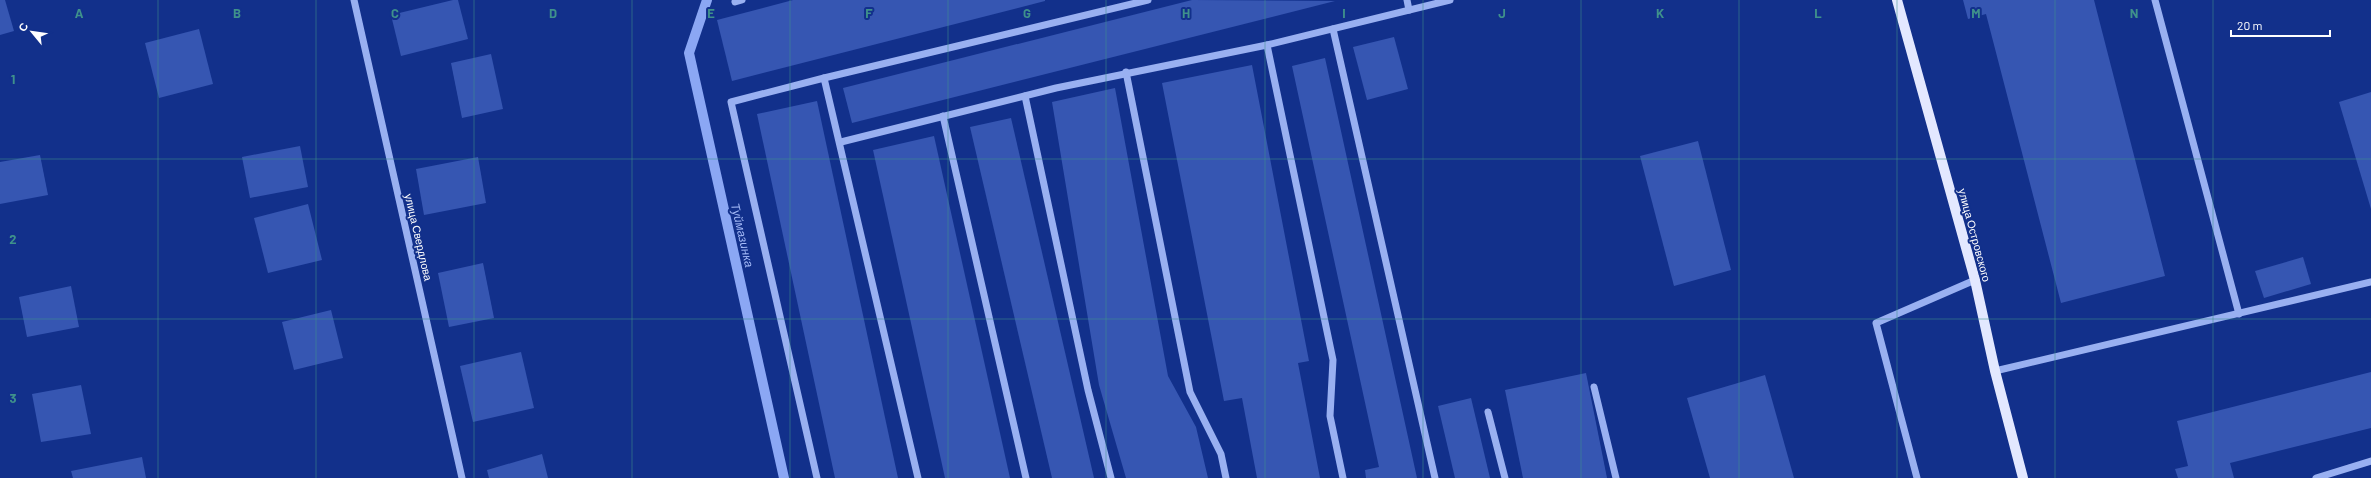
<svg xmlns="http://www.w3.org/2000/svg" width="2371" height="478" viewBox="0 0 2371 478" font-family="Barlow,sans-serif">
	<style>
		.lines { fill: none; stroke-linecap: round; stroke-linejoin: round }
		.stream { stroke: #8ba7f4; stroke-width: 10 }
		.building { fill: #3656b2 }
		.minor { stroke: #99b0f1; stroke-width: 7 }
		.major { stroke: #e3e8ff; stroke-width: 10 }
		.grid { fill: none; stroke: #3f918b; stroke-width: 1; stroke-opacity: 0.55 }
		.labels { text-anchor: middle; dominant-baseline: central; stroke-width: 4; stroke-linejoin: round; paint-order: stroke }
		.street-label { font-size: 11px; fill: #fff; stroke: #12308b }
		.water-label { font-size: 12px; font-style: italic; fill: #a5bbf8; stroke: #12308b }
		.grid-label { font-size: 13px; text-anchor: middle; font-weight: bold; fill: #3f918b; stroke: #12308b; stroke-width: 4; stroke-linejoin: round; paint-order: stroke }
	</style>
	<rect width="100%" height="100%" fill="#12308b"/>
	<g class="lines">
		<polyline class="stream" points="707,0 689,53 784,478"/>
	</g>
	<g class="building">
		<polygon points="0,0 5,0 14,31 0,35"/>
		<polygon points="453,0 458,0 468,39 401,56 391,15"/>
		<polygon points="793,0 1045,0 1045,1 732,81 717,20"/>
		<polygon points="1192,0 1335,1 852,123 843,88"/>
		<polygon points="1963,0 2094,0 2165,276 2061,303 1986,14 1968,19"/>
		<polygon points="199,29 213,84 159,98 145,43"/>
		<polygon points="1394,37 1408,89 1367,100 1353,47"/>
		<polygon points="491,54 503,109 462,118 451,63"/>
		<polygon points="1325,58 1417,478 1366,478 1365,470 1379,467 1292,66"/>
		<polygon points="1252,65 1309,361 1298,363 1320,478 1257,478 1242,398 1224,401 1162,83"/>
		<polygon points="1115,88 1168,376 1196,427 1208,478 1126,478 1099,385 1052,102"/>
		<polygon points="2371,92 2371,209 2339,102"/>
		<polygon points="817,101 898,478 835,478 757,114"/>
		<polygon points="1011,118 1094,478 1052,478 970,127"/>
		<polygon points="934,136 1010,478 945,478 873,150"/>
		<polygon points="1698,141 1731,270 1674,286 1640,156"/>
		<polygon points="300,146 308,187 250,198 242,157"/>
		<polygon points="40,155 48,195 0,204 0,162"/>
		<polygon points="478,157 486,203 424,215 416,169"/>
		<polygon points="308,204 322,260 268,273 254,218"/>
		<polygon points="2303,257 2311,284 2264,298 2255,271"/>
		<polygon points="483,263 494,318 449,327 438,273"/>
		<polygon points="71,286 79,327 27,337 19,297"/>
		<polygon points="331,310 343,358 294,370 282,322"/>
		<polygon points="521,352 534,408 473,422 460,366"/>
		<polygon points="2371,372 2371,428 2230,463 2234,478 2178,478 2175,469 2188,466 2177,421"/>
		<polygon points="1586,373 1607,478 1523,478 1505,390"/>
		<polygon points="1765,375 1794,478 1710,478 1687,398"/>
		<polygon points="81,385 91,434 41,442 32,394"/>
		<polygon points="1471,398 1490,478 1455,478 1438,406"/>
		<polygon points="542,454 548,478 489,478 487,470"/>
		<polygon points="142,457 146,478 73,478 71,471"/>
	</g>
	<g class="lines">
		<g class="minor">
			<polyline points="354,0 462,478"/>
			<polyline points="1407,0 1409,10"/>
			<polyline points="2155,0 2239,314"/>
			<polyline points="735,2 742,0"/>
			<polyline points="1333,29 1435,478"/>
			<polyline points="1267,45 1333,360 1330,416 1343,478"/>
			<polyline points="1126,72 1190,392 1221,454 1226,478"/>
			<polyline points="824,78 1148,0"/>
			<polyline points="1025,96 1088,390 1111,478"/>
			<polyline points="943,116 1026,478"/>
			<polyline points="841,142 1056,88 1267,45 1450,0"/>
			<polyline points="1995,371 2371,282"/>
			<polyline points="1594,387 1616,478"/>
			<polyline points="1488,412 1505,478"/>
			<polyline points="817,478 731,102 824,78 918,478"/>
			<polyline points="1917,478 1876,323 1975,280"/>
			<polyline points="2316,478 2371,461"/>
		</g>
		<polyline class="major" points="1897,0 1975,280 1995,371 2023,478"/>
	</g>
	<path class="grid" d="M158,0V478M316,0V478M474,0V478M632,0V478M790,0V478M948,0V478M1106,0V478M1265,0V478M1423,0V478M1581,0V478M1739,0V478M1897,0V478M2055,0V478M2213,0V478M0,159H2371M0,319H2371"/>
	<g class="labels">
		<g class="street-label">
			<text transform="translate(1975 235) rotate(75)">улица Островского</text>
			<text transform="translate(419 237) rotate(77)">улица Свердлова</text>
		</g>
		<g class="water-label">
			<text transform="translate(743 235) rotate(77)">Туймазинка</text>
		</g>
	</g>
	<g class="grid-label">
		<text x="79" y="18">A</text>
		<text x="237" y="18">B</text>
		<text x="395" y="18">C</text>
		<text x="553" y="18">D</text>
		<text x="711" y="18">E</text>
		<text x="869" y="18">F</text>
		<text x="1027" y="18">G</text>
		<text x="1186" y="18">H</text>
		<text x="1344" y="18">I</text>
		<text x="1502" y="18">J</text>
		<text x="1660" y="18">K</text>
		<text x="1818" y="18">L</text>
		<text x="1976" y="18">M</text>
		<text x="2134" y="18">N</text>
		<text x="13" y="84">1</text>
		<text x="13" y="244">2</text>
		<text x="13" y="403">3</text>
	</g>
	<g transform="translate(32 32) rotate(299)" stroke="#12308b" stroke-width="3" paint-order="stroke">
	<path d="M0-3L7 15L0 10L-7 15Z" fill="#ffffff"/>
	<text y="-6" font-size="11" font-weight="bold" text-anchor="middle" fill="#ffffff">С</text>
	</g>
	<path d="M2231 30v6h99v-6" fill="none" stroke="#ffffff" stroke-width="2"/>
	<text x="2237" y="30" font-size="12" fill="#ffffff" stroke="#12308b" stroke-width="3" paint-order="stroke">20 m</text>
</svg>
